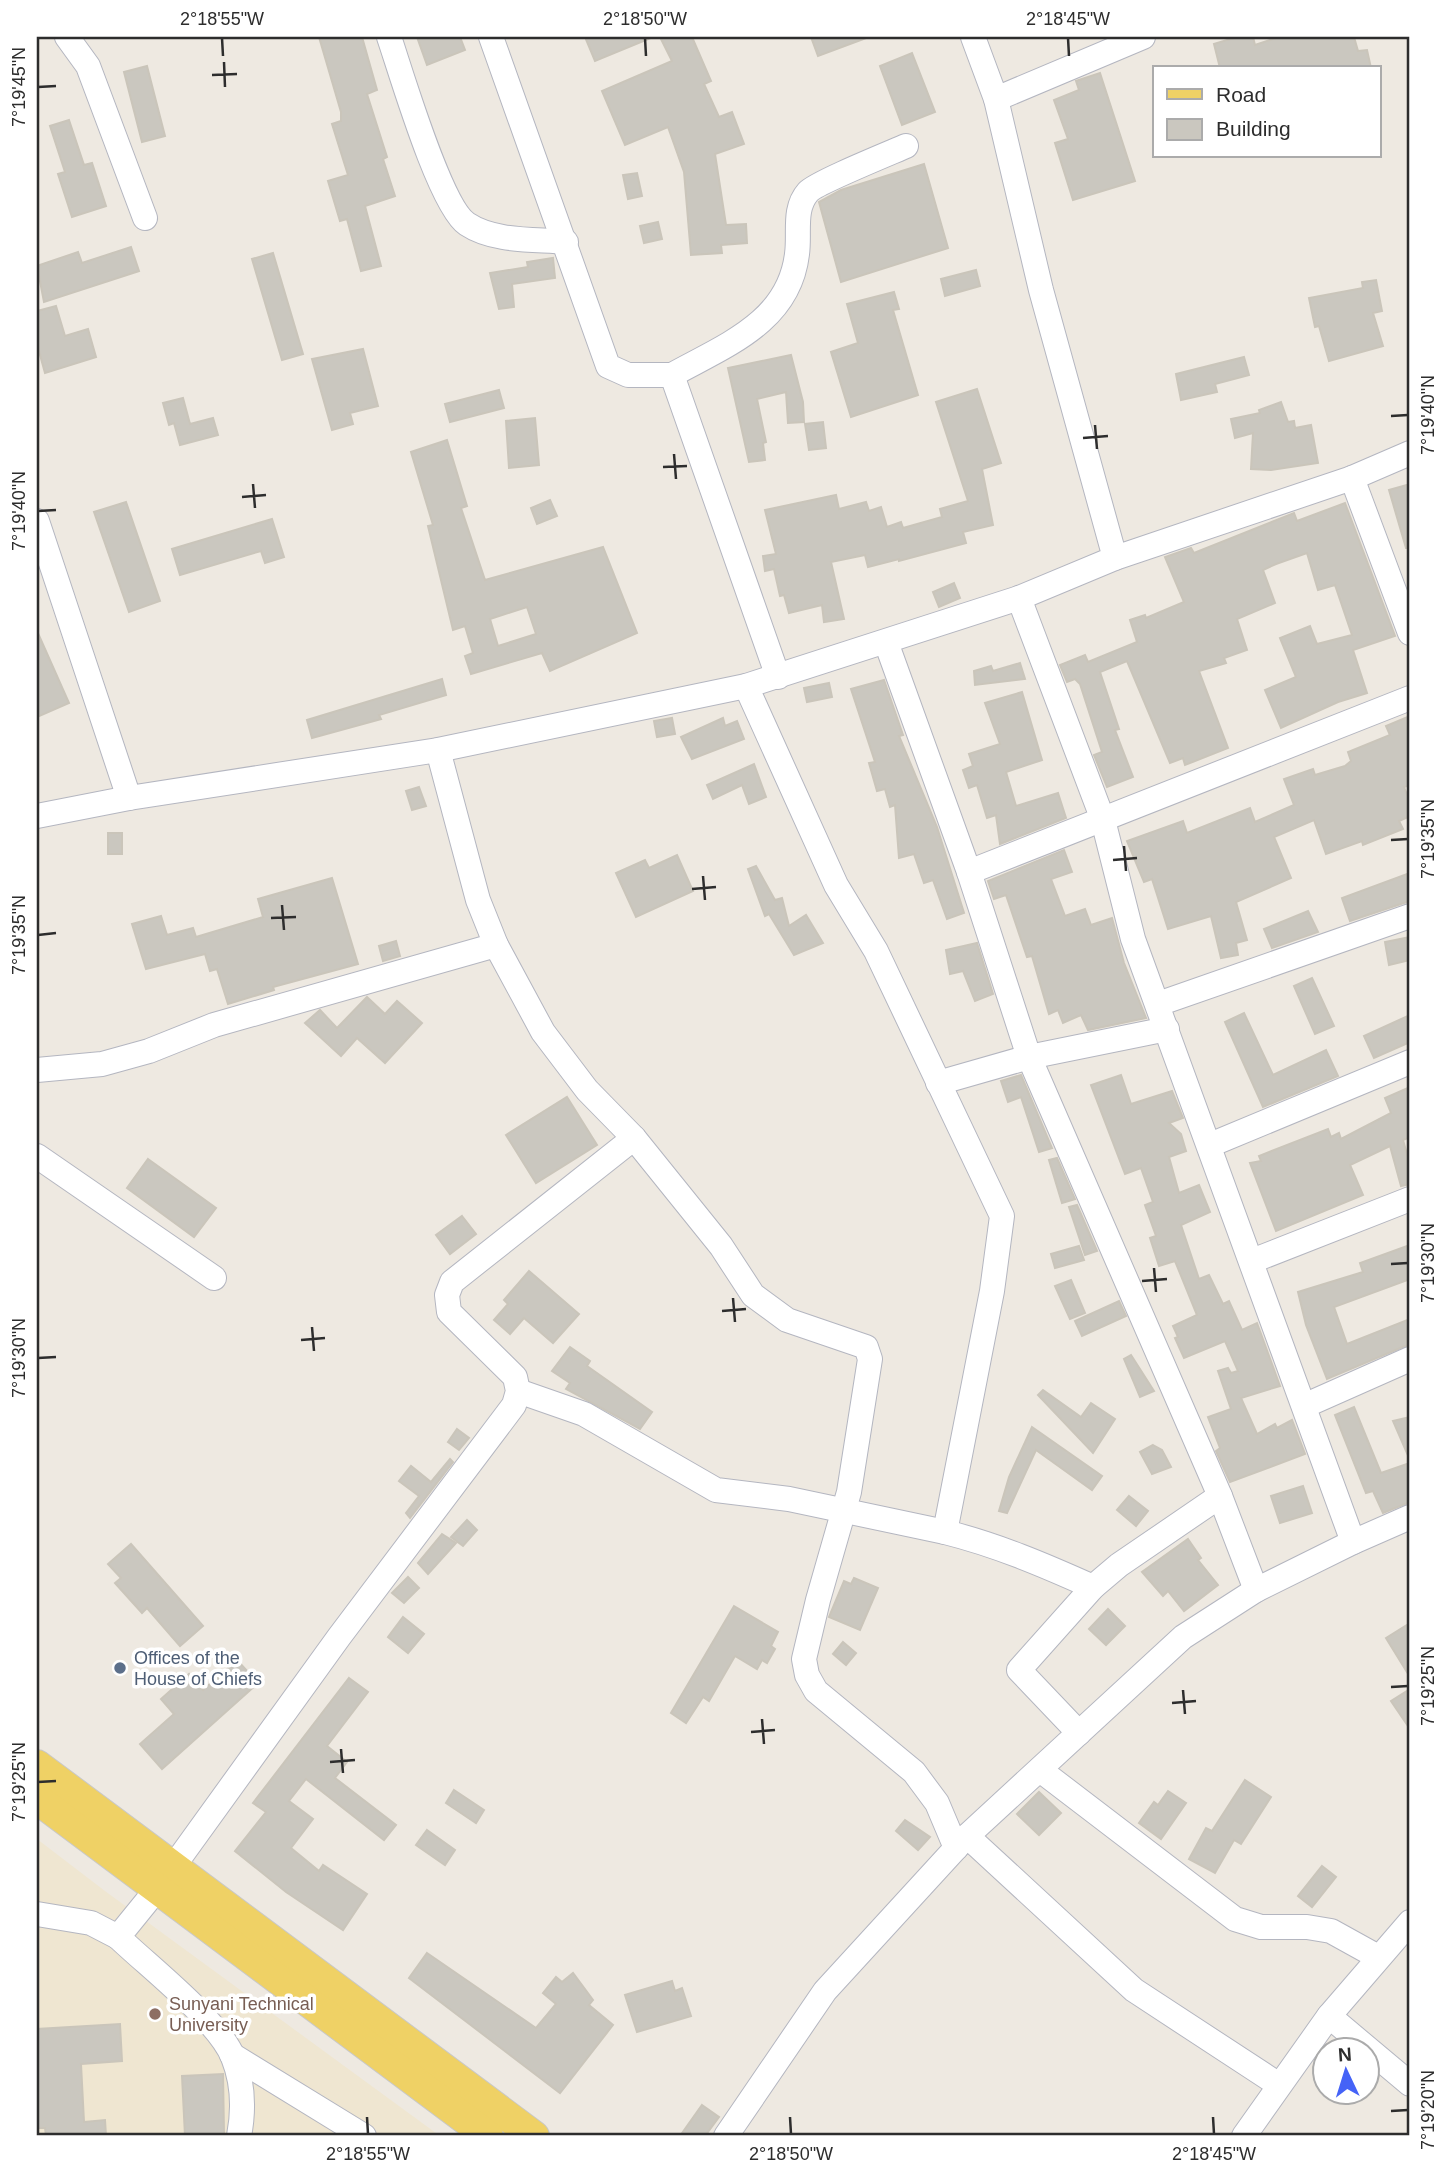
<svg xmlns="http://www.w3.org/2000/svg" width="1447" height="2173" viewBox="0 0 1447 2173" font-family="Arial,sans-serif">
	<style>
		.education { fill: #efe6d1 }
		.building { fill: #cac7bf; stroke: #cac5ba; stroke-width: 2; fill-rule: evenodd }
		.lines { fill: none; stroke-linecap: round; stroke-linejoin: round }
		.minor-casing { stroke: #b4b6c0; stroke-width: 26 }
		.major-casing { stroke: #c8c8c8; stroke-width: 32 }
		.minor { stroke: #fff; stroke-width: 24 }
		.major { stroke: #efd165; stroke-width: 30 }
		.ticks { fill: none; stroke: #2d2d2d; stroke-width: 2.5 }
		.service-dot { fill: #5c6f8a; stroke: #fff; stroke-width: 2.5 }
		.education-dot { fill: #8d6e63; stroke: #fff; stroke-width: 2.5 }
		.labels { text-anchor: middle; dominant-baseline: central; stroke-width: 7; stroke-linejoin: round; paint-order: stroke }
		.service-label { font-size: 18px; fill: #4e5e75; stroke: #fff; text-anchor: start }
		.education-label { font-size: 18px; fill: #785e54; stroke: #fff; text-anchor: start }
		.neatline { fill: none; stroke: #2d2d2d; stroke-width: 2.5 }
		.ticks-label { font-size: 18px; text-anchor: middle; fill: #2d2d2d }
	</style>
	<rect width="100%" height="100%" fill="#eee9e1"/>
	<polygon class="education" points="37,1839 105,1891 440,2136 37,2136"/>
	<g class="building">
		<polygon points="319,37 362,37 377,90 367,94 387,157 383,159 395,196 365,206 381,266 361,271 347,219 340,221 328,181 348,175 332,124 341,121 341,112"/>
		<polygon points="417,37 460,37 465,50 427,65"/>
		<polygon points="585,37 653,37 595,61"/>
		<polygon points="660,37 692,37 711,81 704,84 719,117 732,112 744,144 715,154 726,225 746,224 747,243 721,245 722,253 691,255 684,172 668,127 625,145 602,91 672,61"/>
		<polygon points="811,37 865,37 866,38 818,56"/>
		<polygon points="1237,37 1253,37 1255,45 1279,37 1354,37 1358,51 1367,50 1371,68 1220,68 1214,44"/>
		<polygon points="912,53 935,112 902,125 880,66"/>
		<polygon points="147,66 165,136 142,142 124,72"/>
		<polygon points="1100,73 1135,181 1073,200 1055,143 1068,139 1054,100 1079,90 1076,81"/>
		<polygon points="69,120 84,165 92,163 106,206 72,217 58,174 65,172 50,126"/>
		<polygon points="924,164 948,248 841,282 819,202 841,190"/>
		<polygon points="637,173 642,196 628,199 623,175"/>
		<polygon points="658,222 662,239 644,243 640,226"/>
		<polygon points="131,247 139,271 44,302 37,266 78,252 82,263"/>
		<polygon points="273,253 303,354 282,360 252,259"/>
		<polygon points="553,258 555,278 512,284 514,307 499,309 490,273 528,267 527,262"/>
		<polygon points="976,270 980,286 945,296 941,279"/>
		<polygon points="1376,280 1382,311 1373,313 1383,346 1329,361 1319,326 1315,327 1309,298 1363,288 1362,282"/>
		<polygon points="894,292 899,309 893,310 918,395 851,417 831,352 858,343 847,304"/>
		<polygon points="56,306 65,336 88,329 96,357 45,373 37,344 37,311"/>
		<polygon points="363,349 378,406 350,413 353,424 332,430 312,359"/>
		<polygon points="791,355 803,402 804,422 788,423 786,392 757,399 766,442 763,443 765,460 749,462 728,368"/>
		<polygon points="1244,357 1249,375 1215,384 1217,392 1181,400 1176,374"/>
		<polygon points="977,389 1001,463 982,469 993,525 963,532 966,543 899,561 899,559 868,567 865,555 831,562 844,619 824,622 822,605 789,613 784,595 780,596 774,569 765,571 763,556 776,554 765,510 836,495 839,509 866,502 869,511 881,507 887,527 901,522 903,528 942,517 940,509 968,501 936,402"/>
		<polygon points="499,390 504,408 450,422 445,404"/>
		<polygon points="183,398 190,424 213,418 218,435 180,445 174,423 169,425 163,403"/>
		<polygon points="1281,402 1288,422 1294,421 1295,428 1311,425 1318,463 1271,470 1251,469 1253,433 1235,438 1231,419 1260,413 1259,410"/>
		<polygon points="535,418 539,465 509,468 506,421"/>
		<polygon points="823,422 826,448 809,450 805,424"/>
		<path d="M447,440L467,506L461,508L485,580L603,547L637,633L550,671L542,653L471,674L465,656L473,653L465,626L453,630L428,526L433,525L411,452ZM527,607L536,634L498,646L490,619Z"/>
		<polygon points="1410,484 1410,548 1406,548 1389,490"/>
		<polygon points="550,500 557,516 537,524 531,508"/>
		<polygon points="126,502 160,601 129,612 94,512"/>
		<polygon points="1345,503 1395,636 1353,650 1367,693 1338,702 1281,728 1265,690 1296,677 1280,638 1310,626 1317,644 1352,635 1335,585 1318,590 1307,553 1276,564 1263,570 1275,603 1237,619 1247,650 1224,658 1226,663 1199,671 1228,748 1185,765 1183,758 1170,763 1127,661 1100,672 1119,729 1115,730 1133,777 1107,787 1094,755 1102,752 1080,684 1075,679 1067,682 1060,665 1085,655 1088,662 1137,642 1130,620 1145,615 1146,618 1184,602 1165,557 1191,548 1194,553 1294,513 1297,521"/>
		<polygon points="272,519 284,557 265,563 261,551 180,575 172,549"/>
		<polygon points="954,583 960,598 939,607 933,592"/>
		<polygon points="37,631 69,703 37,717"/>
		<polygon points="1020,663 1025,679 975,685 974,671 991,666 993,671"/>
		<polygon points="442,679 446,695 379,715 381,719 312,738 307,720"/>
		<polygon points="884,680 903,735 899,736 937,827 964,913 947,919 933,880 924,883 914,854 899,858 895,805 890,807 885,789 877,791 869,763 875,762 851,689"/>
		<polygon points="829,683 832,697 807,702 804,688"/>
		<polygon points="1022,692 1042,760 1006,772 1016,806 1058,793 1066,818 1000,844 996,815 987,818 977,785 969,788 963,770 973,766 969,754 1000,744 985,703"/>
		<polygon points="1410,716 1410,785 1404,787 1410,802 1410,816 1399,821 1403,829 1363,845 1362,841 1326,854 1314,820 1274,837 1291,878 1236,902 1247,940 1236,943 1238,955 1221,958 1211,916 1168,929 1152,879 1144,882 1127,841 1183,821 1187,833 1250,808 1255,822 1294,805 1284,779 1313,769 1315,775 1345,766 1351,761 1348,752 1390,735 1386,726"/>
		<polygon points="672,718 675,734 657,737 654,721"/>
		<polygon points="723,718 725,726 737,721 744,739 692,759 681,737"/>
		<polygon points="754,764 766,797 749,804 742,785 713,799 707,785"/>
		<polygon points="419,787 426,806 412,810 406,791"/>
		<rect x="108" y="833" width="14" height="21"/>
		<polygon points="1064,850 1072,872 1051,879 1065,916 1085,909 1091,925 1112,918 1124,963 1146,1018 1088,1030 1081,1015 1063,1023 1058,1010 1049,1014 1032,956 1027,957 1006,895 994,899 988,881"/>
		<polygon points="677,855 693,891 636,917 616,873 645,860 649,868"/>
		<polygon points="756,866 775,900 782,898 789,926 806,915 823,943 794,955 769,914 765,916 748,869"/>
		<polygon points="1410,873 1410,901 1350,921 1342,898"/>
		<polygon points="332,878 358,964 273,987 274,990 228,1004 217,969 210,971 205,954 146,969 132,924 161,916 167,935 193,928 196,937 263,917 258,899"/>
		<polygon points="1308,911 1318,932 1272,948 1264,929"/>
		<polygon points="1410,937 1410,960 1389,965 1385,942"/>
		<polygon points="396,941 400,956 383,961 379,946"/>
		<polygon points="977,943 993,994 975,1001 963,971 950,974 946,950"/>
		<polygon points="1312,978 1334,1026 1315,1034 1294,986"/>
		<polygon points="367,997 385,1014 397,1001 422,1023 385,1063 357,1038 341,1056 305,1023 320,1010 337,1028"/>
		<polygon points="1244,1013 1273,1075 1326,1050 1338,1076 1263,1107 1225,1022"/>
		<polygon points="1410,1015 1410,1042 1374,1058 1364,1036"/>
		<polygon points="1021,1075 1052,1148 1039,1152 1021,1097 1008,1102 1001,1081"/>
		<polygon points="1121,1075 1131,1104 1172,1091 1183,1118 1169,1123 1181,1134 1186,1151 1169,1157 1179,1193 1199,1185 1210,1212 1181,1225 1199,1279 1209,1275 1223,1304 1229,1301 1242,1330 1257,1323 1280,1386 1241,1398 1257,1434 1275,1424 1277,1428 1292,1420 1305,1454 1230,1482 1216,1451 1220,1448 1208,1417 1231,1409 1218,1371 1228,1368 1231,1373 1238,1371 1225,1341 1184,1358 1175,1338 1178,1337 1173,1326 1197,1315 1175,1261 1159,1266 1150,1238 1156,1236 1145,1205 1153,1202 1141,1168 1125,1174 1091,1085"/>
		<polygon points="1410,1087 1410,1137 1403,1140 1410,1165 1410,1184 1401,1186 1390,1146 1350,1165 1363,1195 1276,1231 1250,1163 1261,1161 1259,1156 1328,1129 1331,1137 1339,1133 1341,1139 1391,1113 1385,1098"/>
		<polygon points="567,1097 597,1145 536,1183 506,1135"/>
		<polygon points="1057,1158 1075,1199 1062,1203 1049,1160"/>
		<polygon points="148,1159 216,1208 194,1237 127,1188"/>
		<polygon points="1077,1205 1097,1251 1085,1255 1069,1207"/>
		<polygon points="462,1216 476,1234 450,1254 436,1235"/>
		<polygon points="1410,1245 1410,1279 1334,1307 1347,1344 1410,1319 1410,1344 1327,1379 1306,1325 1298,1292 1363,1272 1360,1263"/>
		<polygon points="1079,1246 1084,1260 1055,1268 1051,1254"/>
		<polygon points="529,1271 579,1314 553,1343 524,1318 510,1334 494,1320 508,1304 504,1300"/>
		<polygon points="1071,1280 1085,1313 1070,1319 1055,1286"/>
		<polygon points="1119,1301 1126,1316 1082,1336 1075,1321"/>
		<polygon points="570,1347 590,1361 587,1366 652,1412 640,1429 566,1389 570,1383 552,1371"/>
		<polygon points="1131,1355 1154,1391 1140,1397 1124,1359"/>
		<polygon points="1043,1390 1081,1417 1091,1403 1115,1419 1093,1453 1038,1395"/>
		<polygon points="1354,1407 1381,1473 1410,1463 1410,1502 1383,1513 1373,1491 1366,1493 1335,1415"/>
		<polygon points="1410,1417 1410,1460 1393,1421"/>
		<polygon points="1032,1427 1102,1476 1092,1490 1036,1450 1007,1513 999,1511 1009,1477"/>
		<polygon points="457,1429 469,1438 459,1450 448,1442"/>
		<polygon points="1153,1445 1162,1450 1171,1467 1152,1474 1140,1452"/>
		<polygon points="450,1459 453,1462 410,1518 406,1513 419,1496 399,1481 411,1466 431,1482"/>
		<polygon points="1303,1486 1312,1513 1280,1523 1271,1496"/>
		<polygon points="1129,1496 1148,1511 1136,1526 1117,1510"/>
		<polygon points="467,1520 477,1530 463,1546 451,1537"/>
		<polygon points="442,1534 456,1543 428,1574 418,1563"/>
		<polygon points="1188,1539 1201,1558 1198,1560 1218,1585 1184,1611 1168,1591 1163,1596 1142,1572"/>
		<polygon points="131,1544 203,1626 180,1646 147,1608 142,1613 115,1583 121,1578 108,1564"/>
		<polygon points="408,1577 419,1588 404,1603 392,1593"/>
		<polygon points="854,1578 878,1588 860,1630 829,1617 844,1581 851,1584"/>
		<polygon points="734,1606 778,1632 771,1646 775,1649 767,1663 762,1660 757,1669 735,1656 709,1701 703,1697 686,1723 671,1713"/>
		<polygon points="1108,1609 1125,1626 1106,1645 1089,1629"/>
		<polygon points="403,1617 424,1634 408,1653 388,1637"/>
		<polygon points="1410,1623 1410,1677 1386,1638"/>
		<polygon points="843,1642 856,1653 846,1665 833,1654"/>
		<polygon points="237,1660 258,1683 162,1769 140,1744 174,1714 161,1699 189,1674 203,1690"/>
		<polygon points="349,1678 368,1692 327,1746 347,1762 335,1778 396,1825 384,1840 306,1779 289,1801 313,1819 291,1848 319,1871 323,1865 367,1894 343,1930 286,1892 235,1851 266,1812 253,1803"/>
		<polygon points="1410,1689 1410,1729 1391,1701"/>
		<polygon points="1245,1780 1271,1797 1241,1844 1234,1840 1215,1873 1189,1859 1206,1828 1212,1831"/>
		<polygon points="454,1790 484,1810 476,1823 446,1803"/>
		<polygon points="1168,1791 1186,1803 1161,1839 1139,1823 1154,1802 1158,1805"/>
		<polygon points="1039,1792 1061,1813 1039,1835 1017,1814"/>
		<polygon points="905,1820 930,1837 918,1850 896,1831"/>
		<polygon points="427,1830 455,1850 445,1865 416,1845"/>
		<polygon points="1322,1866 1336,1877 1312,1907 1298,1896"/>
		<polygon points="427,1953 536,2028 556,2004 543,1993 556,1977 562,1982 573,1973 593,2000 589,2005 613,2025 560,2093 409,1978"/>
		<polygon points="672,1981 675,1991 682,1988 691,2016 637,2032 625,1995"/>
		<polygon points="120,2024 122,2061 81,2064 84,2122 105,2120 106,2136 46,2136 45,2128 37,2128 37,2029"/>
		<polygon points="223,2074 224,2134 185,2136 182,2076"/>
		<polygon points="702,2105 719,2117 705,2136 680,2136"/>
	</g>
	<g class="lines">
		<g class="minor-casing">
			<g id="minor">
				<polyline points="67,37 88,66 145,218"/>
				<path d="M389,37C401,72 440,206 467,224C494,242 534,239 566,242"/>
				<polyline points="491,37 608,366 628,375 672,375 778,677"/>
				<polyline points="996,99 1143,37"/>
				<path d="M672,375C726,345 789,322 797,254C800,233 793,209 808,192C816,183 890,153 906,146"/>
				<polyline points="1352,478 1410,633"/>
				<polyline points="37,521 129,798"/>
				<polyline points="1115,558 1352,478 1410,453"/>
				<polyline points="1019,598 1103,820 1133,939 1353,1542 1410,1517"/>
				<polyline points="886,642 969,872 1029,1057 1220,1496 1256,1590"/>
				<path d="M746,686L836,885L876,951L1002,1216L992,1291L945,1532C997,1545 1044,1565 1093,1587"/>
				<polyline points="438,750 478,900 496,945 543,1032 587,1090 634,1138 721,1246 753,1295 787,1320 866,1347 870,1359 849,1492 818,1600 804,1659 807,1675 816,1691 914,1772 937,1803 956,1848"/>
				<polyline points="37,816 129,798 438,750 746,686 1019,598 1115,558 1041,290 996,99 973,37"/>
				<polyline points="969,872 1410,698"/>
				<polyline points="1158,1004 1410,916"/>
				<polyline points="37,1070 102,1064 149,1051 214,1025 496,945"/>
				<polyline points="938,1083 1029,1057 1167,1029"/>
				<polyline points="1210,1145 1410,1062"/>
				<polyline points="37,1156 214,1278"/>
				<polyline points="1252,1261 1410,1199"/>
				<polyline points="518,1391 584,1414 716,1490 789,1499 945,1532"/>
				<polyline points="1304,1406 1410,1359"/>
				<polyline points="1079,1733 1019,1670 1093,1587 1119,1565 1220,1496"/>
				<polyline points="1040,1770 1235,1919 1261,1927 1307,1927 1331,1931 1378,1957"/>
				<polyline points="967,1836 1134,1990 1279,2085"/>
				<polyline points="173,1867 339,1637 514,1405 518,1391 515,1377 449,1312 447,1295 452,1282 634,1138"/>
				<path d="M157,1889L118,1937C148,1966 218,2020 233,2057C243,2082 244,2110 239,2136"/>
				<polyline points="37,1914 91,1923 118,1937"/>
				<polyline points="1329,2016 1410,2084"/>
				<polyline points="232,2055 364,2136"/>
				<polyline points="726,2136 825,1991 967,1836 1183,1637 1256,1590 1353,1542"/>
				<polyline points="1244,2136 1329,2016 1410,1922"/>
			</g>
		</g>
		<g class="major-casing">
			<g id="major">
				<polyline points="37,1765 534,2136"/>
				<polyline points="37,1799 488,2136"/>
			</g>
		</g>
		<use href="#minor" class="minor"/>
		<use href="#major" class="major"/>
	</g>
	<path class="ticks" d="M222,38L223,56M645,38L646,56M1068,38L1069,56M224,62L225,87M212,75L237,74M38,87L56,86M1391,416L1408,415M1095,425L1097,449M1083,438L1108,436M674,454L676,479M663,467L687,466M253,484L255,508M242,497L266,495M38,511L56,510M1391,840L1408,839M1124,846L1126,871M1113,860L1137,858M703,876L705,900M692,889L716,887M282,905L284,930M271,918L296,917M38,935L56,933M1391,1264L1408,1263M1154,1268L1156,1292M1142,1281L1167,1279M733,1298L735,1322M722,1311L746,1309M312,1327L314,1351M301,1340L325,1338M38,1358L56,1357M1391,1687L1408,1686M1183,1690L1185,1714M1172,1703L1196,1701M762,1719L764,1744M751,1732L775,1730M341,1749L343,1773M330,1762L355,1760M38,1782L56,1781M1391,2111L1408,2110M367,2117L368,2134M790,2117L791,2134M1213,2117L1214,2134"/>
	<circle class="service-dot" cx="120" cy="1668" r="7"/>
	<circle class="education-dot" cx="155" cy="2014" r="7"/>
	<g class="labels">
		<g class="service-label">
			<text x="134" y="1658">Offices of the<tspan x="134" dy="21">House of Chiefs</tspan></text>
		</g>
		<g class="education-label">
			<text x="169" y="2004">Sunyani Technical<tspan x="169" dy="21">University</tspan></text>
		</g>
	</g>
	<rect width="1447" height="2173" fill="none" stroke="#ffffff" stroke-width="77"/>
	<rect x="1153" y="66" width="228" height="91" fill="#ffffff" stroke="#ababab" stroke-width="2"/>
	<rect x="1167" y="89" width="35" height="10" fill="#efd165" stroke="#ababab" stroke-width="2"/>
	<text x="1216" y="102" font-size="21" fill="#2d2d2d">Road</text>
	<rect x="1167" y="119" width="35" height="21" fill="#cac7bf" stroke="#ababab" stroke-width="2"/>
	<text x="1216" y="136" font-size="21" fill="#2d2d2d">Building</text>
	<g transform="translate(1346 2071) rotate(356)"><circle r="33" fill="#ffffff" stroke="#ababab" stroke-width="2"/>
	<path d="M0-5L12 26L0 18L-12 26Z" fill="#4563f7"/>
	<text y="-10" font-size="19" font-weight="bold" text-anchor="middle" fill="#2d2d2d">N</text>
	</g>
	<rect x="38" y="38" width="1370" height="2096" class="neatline"/>
	<g class="ticks-label">
		<text x="222" y="25">2°18'55"W</text>
		<text x="645" y="25">2°18'50"W</text>
		<text x="1068" y="25">2°18'45"W</text>
		<text transform="translate(19 87) rotate(-90)" y="6">7°19'45"N</text>
		<text transform="translate(1428 415) rotate(-90)" y="6">7°19'40"N</text>
		<text transform="translate(19 511) rotate(-90)" y="6">7°19'40"N</text>
		<text transform="translate(1428 839) rotate(-90)" y="6">7°19'35"N</text>
		<text transform="translate(19 935) rotate(-90)" y="6">7°19'35"N</text>
		<text transform="translate(1428 1263) rotate(-90)" y="6">7°19'30"N</text>
		<text transform="translate(19 1358) rotate(-90)" y="6">7°19'30"N</text>
		<text transform="translate(1428 1686) rotate(-90)" y="6">7°19'25"N</text>
		<text transform="translate(19 1782) rotate(-90)" y="6">7°19'25"N</text>
		<text transform="translate(1428 2110) rotate(-90)" y="6">7°19'20"N</text>
		<text x="368" y="2160">2°18'55"W</text>
		<text x="791" y="2160">2°18'50"W</text>
		<text x="1214" y="2160">2°18'45"W</text>
	</g>
</svg>
